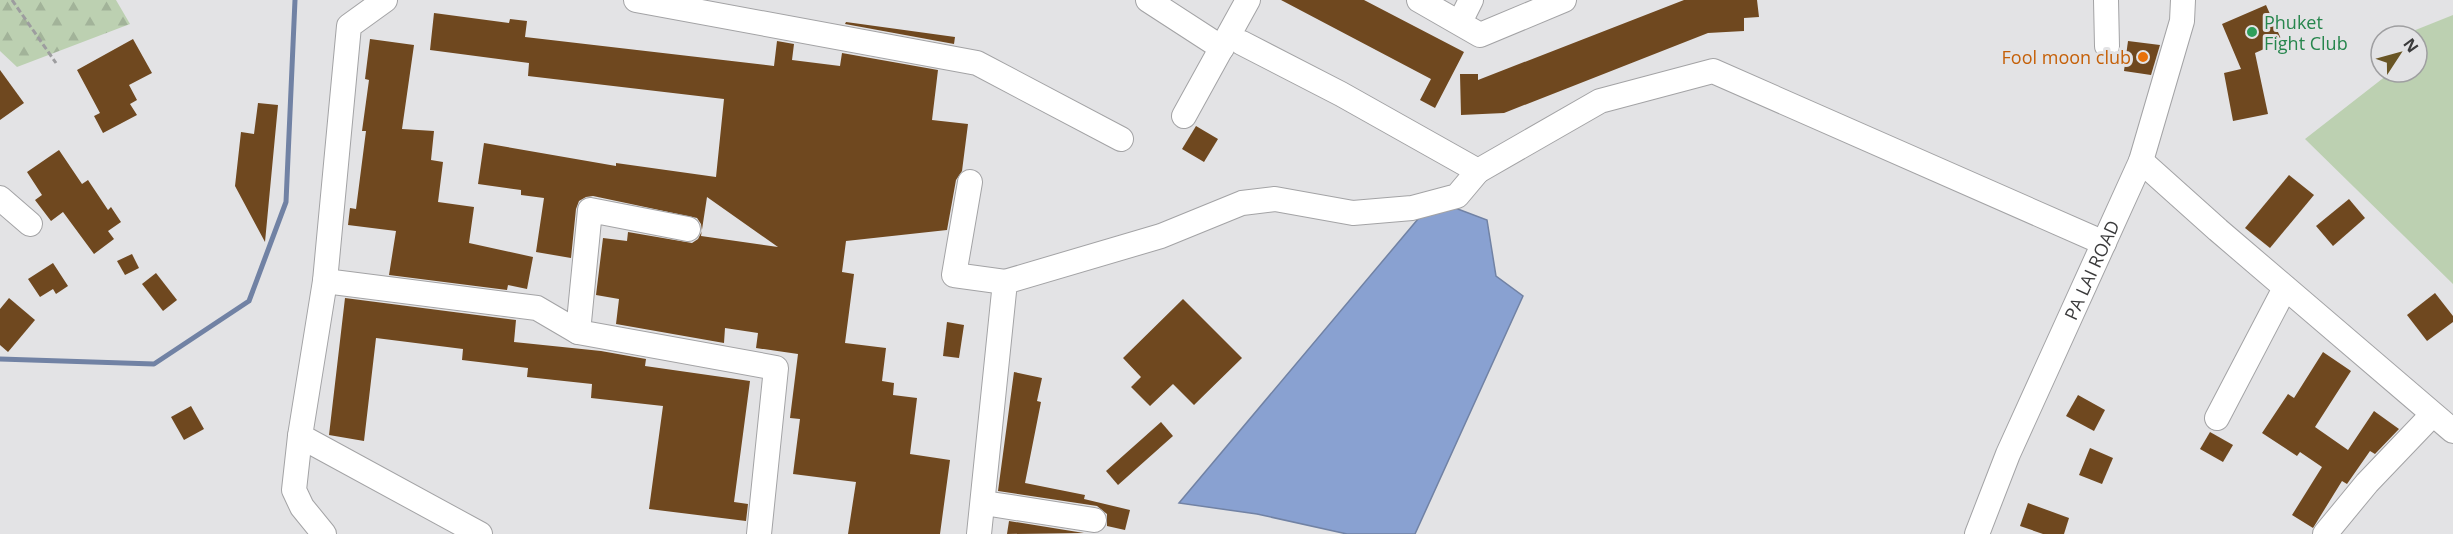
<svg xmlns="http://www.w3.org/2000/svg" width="2453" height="534" viewBox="0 0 2453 534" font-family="'Open Sans',sans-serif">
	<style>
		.green { fill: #bcd0b1 }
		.forest { fill: url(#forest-firs) }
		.water { fill: #89a1d1; stroke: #7182a4; stroke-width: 1.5 }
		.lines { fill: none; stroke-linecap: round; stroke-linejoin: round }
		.stream { stroke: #7182a4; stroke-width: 5 }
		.building { fill: #6f481f; fill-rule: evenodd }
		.minor-casing { stroke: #a3a3a5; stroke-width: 26 }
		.path { stroke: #9d9d9f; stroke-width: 3; stroke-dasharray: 6 3; stroke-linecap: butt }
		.minor { stroke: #fff; stroke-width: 24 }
		.leisure-dot { fill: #2e9e5b; stroke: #e3e3e5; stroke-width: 2 }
		.food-dot { fill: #e8710a; stroke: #e3e3e5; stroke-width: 2 }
		.labels { text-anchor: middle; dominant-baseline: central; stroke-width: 6; stroke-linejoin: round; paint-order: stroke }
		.leisure-label { font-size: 18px; fill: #27864d; stroke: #e3e3e5; text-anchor: start }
		.food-label { font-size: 18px; fill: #c56008; stroke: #e3e3e5; text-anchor: end }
		.street-label { font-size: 18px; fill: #3a3a3b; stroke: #e3e3e5 }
	</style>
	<defs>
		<pattern id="forest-firs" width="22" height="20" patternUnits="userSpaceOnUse" patternTransform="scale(1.5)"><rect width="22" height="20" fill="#bcd0b1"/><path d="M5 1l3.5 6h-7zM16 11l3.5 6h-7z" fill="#a2b399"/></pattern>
	</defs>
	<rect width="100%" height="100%" fill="#e3e3e5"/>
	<polygon class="green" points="2453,15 2453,284 2305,139 2391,72 2417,72 2417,36 2410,36 2413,31"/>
	<polygon class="forest" points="0,0 116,0 130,24 17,67 0,51"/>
	<polygon class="water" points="1434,200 1487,220 1496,276 1523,296 1415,534 1347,534 1257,514 1179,503"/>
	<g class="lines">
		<polyline class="stream" points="0,359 154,364 249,301 286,202 295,0"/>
	</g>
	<g class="building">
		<polygon points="1281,0 1364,0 1464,52 1435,108 1420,100 1431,79"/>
		<polygon points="1684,0 1757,0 1759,17 1744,18 1744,31 1708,33 1504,113 1461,115 1460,74 1478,74 1478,80"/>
		<polygon points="2266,5 2282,41 2255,53 2268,114 2233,121 2224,73 2241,69 2222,24"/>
		<path d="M434,13L509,23L510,19L527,21L525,37L774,66L777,41L794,44L792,60L840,66L842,53L938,70L932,120L968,124L962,171L956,180L947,230L846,241L842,272L854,274L845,343L886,348L882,381L894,383L893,395L917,398L910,454L950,460L940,534H848L856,482L793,474L800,419L790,418L798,354L756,348L758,333L725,328L724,343L616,324L619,299L596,295L603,238L627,241L628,232L692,243L698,239L702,231L701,224L697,218L593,196L586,197L579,201L576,209L571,258L536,252L544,198L521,195V190L478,184L484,143L616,166V163L716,177L724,99L528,76L529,63L430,50ZM707,197L778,247L701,236Z"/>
		<polygon points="846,22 955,37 954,44 845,24"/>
		<polygon points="133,39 152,73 129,85 137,100 130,104 137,115 103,133 94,116 100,113 77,70"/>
		<polygon points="370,39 414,45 402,129 434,131 431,160 443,162 438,202 474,207 469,243 533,257 527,289 508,285 507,290 389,275 396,231 348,225 350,208 356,209 366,131 362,131 369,80 365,79"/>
		<polygon points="2128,41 2160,45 2151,75 2124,71"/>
		<polygon points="0,70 24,103 0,120"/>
		<polygon points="258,103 278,105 265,242 235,186 241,132 254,134"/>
		<polygon points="1196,126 1218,139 1204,162 1182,149"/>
		<polygon points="59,150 82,184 88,180 108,210 111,207 121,222 108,231 114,239 94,254 63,212 51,221 35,200 42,195 27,172"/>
		<polygon points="2289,175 2314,195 2270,248 2245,228"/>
		<polygon points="2349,199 2365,218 2333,246 2316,226"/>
		<polygon points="132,254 139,268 125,275 117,261"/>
		<polygon points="53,263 68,286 56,294 53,289 40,297 28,279"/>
		<polygon points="156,273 177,300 163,311 142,284"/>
		<polygon points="2435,293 2453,316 2453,322 2427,341 2407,315"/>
		<polygon points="9,298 35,320 8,352 0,345 0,309"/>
		<polygon points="345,298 516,320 514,342 601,351 646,359 645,366 750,381 734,502 748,504 746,521 649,509 663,406 591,398 592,384 527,377 528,368 462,360 463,349 376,338 364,441 329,435"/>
		<polygon points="1183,299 1242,358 1194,405 1173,384 1150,406 1131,387 1141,377 1123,358"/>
		<polygon points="947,322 964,325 959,358 943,356"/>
		<polygon points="2323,352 2351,371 2315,427 2348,450 2374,411 2399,429 2375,454 2370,451 2347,484 2342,481 2313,528 2292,515 2322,467 2300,452 2297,456 2262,433 2288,394 2294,398"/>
		<polygon points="1014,372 1042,378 1037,401 1041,402 1025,483 1085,495 1084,499 1130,510 1125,530 1107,526 1107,514 1097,506 998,491"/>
		<polygon points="2078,395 2105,410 2094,431 2066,416"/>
		<polygon points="191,406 204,429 184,440 171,417"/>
		<polygon points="1161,422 1173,436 1118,485 1106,471"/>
		<polygon points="2210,432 2233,445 2223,462 2200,449"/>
		<polygon points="2090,448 2113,458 2102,484 2079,475"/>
		<polygon points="2028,503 2069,518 2064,534 2043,534 2020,526"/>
		<polygon points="1009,521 1084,533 1007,534"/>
	</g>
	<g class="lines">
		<g class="minor-casing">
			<g id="minor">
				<polyline points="385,0 349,26 325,281 537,308 578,332 776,368 759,534"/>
				<polyline points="636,0 977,63 1121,139"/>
				<polyline points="1148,0 1222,48"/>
				<polyline points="1419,0 1480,35 1564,0"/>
				<polyline points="2106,0 2107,46"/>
				<polyline points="1460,22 1471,0"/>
				<polyline points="1242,43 1341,94 1478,171 1600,101 1713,71 2104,243"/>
				<polyline points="1184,116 1248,0"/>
				<polyline points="2141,161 2218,230 2453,431"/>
				<polyline points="970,182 954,275 1005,282"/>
				<polyline points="0,198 30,224"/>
				<polyline points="325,281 300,436 480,534"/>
				<polyline points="578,332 590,210 688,229"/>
				<polyline points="2217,418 2285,288"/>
				<polyline points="300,436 294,490 302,507 324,534"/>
				<polyline points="984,503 1094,520"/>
				<polyline points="979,534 1005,282 1161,236 1242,203 1275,199 1353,213 1412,208 1457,196 1478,171"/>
				<path id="s1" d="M1977,534L2008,454L2141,161L2182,21L2183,0"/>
				<polyline points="2325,534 2367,483 2432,415"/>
			</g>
		</g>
		<polyline class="path" points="12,0 56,63"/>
		<use href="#minor" class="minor"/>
	</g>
	<circle class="leisure-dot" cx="2252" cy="32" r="6"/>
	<circle class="food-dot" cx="2143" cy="57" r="6"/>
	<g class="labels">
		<g class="leisure-label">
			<text x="2264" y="22">Phuket<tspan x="2264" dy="21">Fight Club</tspan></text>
		</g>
		<g class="food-label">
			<text x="2131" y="57">Fool moon club</text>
		</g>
		<g class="street-label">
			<text stroke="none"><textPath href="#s1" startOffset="288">PA LAI ROAD</textPath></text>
		</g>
	</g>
	<g transform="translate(2399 54) rotate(54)"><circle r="28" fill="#e3e3e5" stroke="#9f9fa1" stroke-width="1.5"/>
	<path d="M0-4.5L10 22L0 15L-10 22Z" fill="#695524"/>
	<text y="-9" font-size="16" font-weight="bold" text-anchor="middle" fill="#3a3a3b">N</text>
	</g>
</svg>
